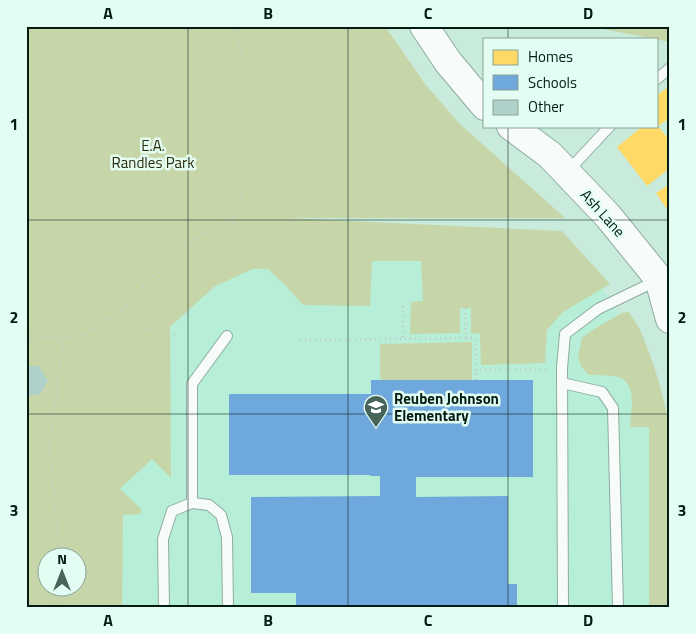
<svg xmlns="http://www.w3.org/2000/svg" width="696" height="634" viewBox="0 0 696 634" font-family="'Titillium Web',sans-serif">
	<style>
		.built { fill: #b6eed7 }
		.green { fill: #c7d6a9; fill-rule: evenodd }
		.homes { fill: #ffd966 }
		.schools { fill: #6fa8dc }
		.building { fill: #b0d1c9 }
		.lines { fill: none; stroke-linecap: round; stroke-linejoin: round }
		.lane-casing { stroke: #8faca0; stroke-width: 12 }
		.secondary-casing { stroke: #8faca0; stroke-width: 30 }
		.path { stroke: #c2ccc8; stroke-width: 3; stroke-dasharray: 1 4; stroke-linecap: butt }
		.lane { stroke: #f7fcfa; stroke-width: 10 }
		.secondary { stroke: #f7fcfa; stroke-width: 28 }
		.grid { fill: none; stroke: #031d14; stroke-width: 1; stroke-opacity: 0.55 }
		.labels { text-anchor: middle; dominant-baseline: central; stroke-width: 5; stroke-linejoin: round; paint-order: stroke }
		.park-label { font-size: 15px; fill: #2d2c0c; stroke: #e4fdf2 }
		.street-label { font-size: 15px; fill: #031d14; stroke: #e4fdf2 }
		.poi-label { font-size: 15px; font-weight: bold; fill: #031d14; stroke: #e4fdf2; text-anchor: start }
		.neatline { fill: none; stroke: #031d14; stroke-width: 2 }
		.grid-label { font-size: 16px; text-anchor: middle; font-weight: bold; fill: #031d14 }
	</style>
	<rect width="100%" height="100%" fill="#c8ebdc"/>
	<polygon class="built" points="269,218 593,274 639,346 660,409 668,608 89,608 89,398"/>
	<g class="green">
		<path d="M26,26H385L425,84L460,124L565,218H285L562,231L610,284L563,312L547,330L545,363L481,365L480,334L471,333V308H460V333L410,334L411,302L423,301L421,261H372L370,306L303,305L287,287L268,269H252L214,287L170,327L171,478L152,459L120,489L141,509V514L123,515L122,608H26ZM48,556H78V586H48Z"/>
		<polygon points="587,26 670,26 670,42"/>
		<path d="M629,312C633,319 638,325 641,332C655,365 666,401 670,436V608H649V427H630C631,412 637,386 621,378C614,375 597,375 589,375L581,366L578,356L582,338L594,329L622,313Z"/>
		<polygon points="472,342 472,380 381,380 380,373 380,344"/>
	</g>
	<g class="homes">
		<polygon points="667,88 670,92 670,118 658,126 670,141 670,168 647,186 617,147 643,126 657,126 657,95"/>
		<polygon points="670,184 670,214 656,193"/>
	</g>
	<polygon class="schools" points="371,380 533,380 533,477 416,477 416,497 508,496 508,584 517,584 517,608 296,608 296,593 251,593 251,497 380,496 380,476 370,476 370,475 229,475 229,394 371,394"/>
	<polygon class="building" points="26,366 39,366 48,381 39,395 26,395"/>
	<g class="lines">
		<g class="lane-casing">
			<g id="lane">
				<polyline points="657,79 670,68"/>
				<polyline points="568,171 610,126"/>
				<polyline points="562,383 602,392 613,408 618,608"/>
				<polyline points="192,503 192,384 227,336"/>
				<polyline points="164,608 163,539 172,511 192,503 209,505 221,515 227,537 228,608"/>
				<polyline points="563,608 562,368 565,334 598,309 658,280"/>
			</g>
		</g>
		<g class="secondary-casing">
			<g id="secondary">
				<polyline points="424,26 448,62 485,106"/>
				<polyline points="511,126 550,155 608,216 659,279 670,319"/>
			</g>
		</g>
		<g class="path">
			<polyline points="403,306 403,338"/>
			<polyline points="120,312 139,327 175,335"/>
			<polyline points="26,335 34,337 76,338 115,316 180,248 234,217 243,195 243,64 234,26"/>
			<polyline points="466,338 475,338 476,380"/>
			<polyline points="300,340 466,338 465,308"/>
			<polyline points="26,364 27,335"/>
			<polyline points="475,370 547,370"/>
			<polyline points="42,390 57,395"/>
			<polyline points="57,556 58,540 49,445 60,370 63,337"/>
			<polyline points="56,608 57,586"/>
		</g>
		<use href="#lane" class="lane"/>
		<use href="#secondary" class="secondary"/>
	</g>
	<path class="grid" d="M188,26V608M348,26V608M508,26V39M508,126V608M26,220H670M26,414H670"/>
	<defs>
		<g id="school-pin" transform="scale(1.25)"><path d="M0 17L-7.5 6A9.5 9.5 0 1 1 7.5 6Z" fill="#48655a" stroke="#e4fdf2"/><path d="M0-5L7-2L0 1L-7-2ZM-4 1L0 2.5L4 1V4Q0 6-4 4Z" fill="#fff"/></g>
	</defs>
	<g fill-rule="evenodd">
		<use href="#school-pin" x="376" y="407"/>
	</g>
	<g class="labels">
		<g class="park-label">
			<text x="153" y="145">E.A.<tspan x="153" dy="17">Randles Park</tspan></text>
		</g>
		<g class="street-label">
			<text transform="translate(603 213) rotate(48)">Ash Lane</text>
		</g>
		<g class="poi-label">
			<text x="394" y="398">Reuben Johnson<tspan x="394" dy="17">Elementary</tspan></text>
		</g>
	</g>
	<rect width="696" height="634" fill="none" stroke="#e4fdf2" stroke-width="55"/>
	<rect x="483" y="38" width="175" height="90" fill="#e4fdf2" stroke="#8aa399"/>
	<rect x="493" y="50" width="25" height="15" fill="#ffd966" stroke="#8aa399"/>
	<text x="528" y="62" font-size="15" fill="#031d14">Homes</text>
	<rect x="493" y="75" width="25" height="15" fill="#6fa8dc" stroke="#8aa399"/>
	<text x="528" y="88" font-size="15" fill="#031d14">Schools</text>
	<rect x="493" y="100" width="25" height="15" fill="#b0d1c9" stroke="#8aa399"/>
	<text x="528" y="112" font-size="15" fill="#031d14">Other</text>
	<g transform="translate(62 572)"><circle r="24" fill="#e4fdf2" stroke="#8aa399"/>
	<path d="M0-4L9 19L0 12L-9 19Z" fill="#48655a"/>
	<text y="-8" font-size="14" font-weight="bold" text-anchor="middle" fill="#031d14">N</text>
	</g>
	<rect x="28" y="28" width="640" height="578" class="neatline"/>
	<g class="grid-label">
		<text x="108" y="19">A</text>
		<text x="268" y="19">B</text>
		<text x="428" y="19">C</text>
		<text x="588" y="19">D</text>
		<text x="14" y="130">1</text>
		<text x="682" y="130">1</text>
		<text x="14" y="323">2</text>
		<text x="682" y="323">2</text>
		<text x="14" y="516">3</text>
		<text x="682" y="516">3</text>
		<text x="108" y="626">A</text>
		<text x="268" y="626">B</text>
		<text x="428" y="626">C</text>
		<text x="588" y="626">D</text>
	</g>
</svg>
